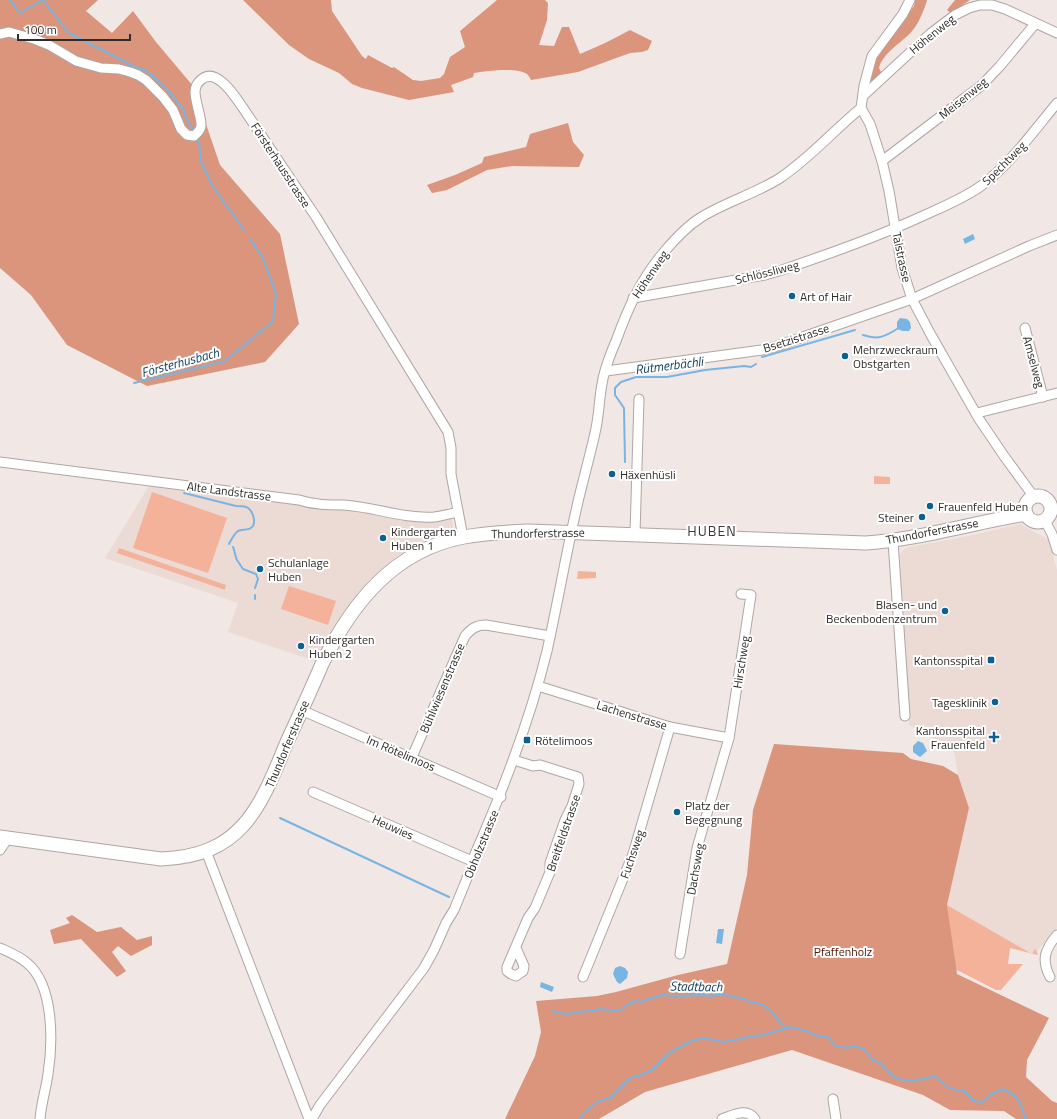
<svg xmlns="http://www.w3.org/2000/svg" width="1057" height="1119" viewBox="0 0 1057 1119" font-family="'Titillium Web',sans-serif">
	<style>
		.built { fill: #ecdad4 }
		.green { fill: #f4b29b }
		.forest { fill: #da957c }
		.water { fill: #78b5e3 }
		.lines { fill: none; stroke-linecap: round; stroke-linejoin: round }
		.stream { stroke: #78b5e3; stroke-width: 2 }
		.street-casing { stroke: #afa6a3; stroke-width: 11 }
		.secondary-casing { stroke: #afa6a3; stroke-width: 15 }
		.street { stroke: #fff; stroke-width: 9 }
		.secondary { stroke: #fff; stroke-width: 13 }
		.poi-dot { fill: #0b6192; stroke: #fff; stroke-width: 1.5 }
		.labels { text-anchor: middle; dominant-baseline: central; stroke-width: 4; stroke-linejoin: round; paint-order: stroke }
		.street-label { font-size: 12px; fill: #2e2b29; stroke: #fff }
		.poi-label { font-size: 12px; fill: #2e2b29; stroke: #fff; text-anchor: start }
		.park-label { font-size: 12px; fill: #521500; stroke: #fff }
		.water-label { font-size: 13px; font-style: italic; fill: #11405f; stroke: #fff }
		.quarter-label { font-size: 14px; letter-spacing: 1px; fill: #3b3431; stroke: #fff }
	</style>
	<rect width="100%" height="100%" fill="#f1e7e4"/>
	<g class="built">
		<polygon points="152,481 452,519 454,532 428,541 397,556 369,580 345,610 315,661 228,632 238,603 105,558"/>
		<polygon points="1020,524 1048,539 1057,570 1057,928 1037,951 1036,950 1032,954 947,905 969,808 958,775 955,755 952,749 909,725 900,554 905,548 968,536"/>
	</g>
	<g class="green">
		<polygon points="874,476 890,477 890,484 874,484"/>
		<polygon points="152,492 227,518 208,573 133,548"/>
		<polygon points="119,548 226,585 225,590 117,553"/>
		<polygon points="578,571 596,572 596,578 577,579"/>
		<polygon points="289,586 336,601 328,625 281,609"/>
		<polygon points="947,905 1032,954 1035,949 1036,950 1038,955 1010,948 1008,964 1023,964 1001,990 996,990 953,968"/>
	</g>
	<g class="forest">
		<polygon points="0,0 98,0 86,11 112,33 133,11 156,42 193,86 220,165 280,234 299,324 265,362 147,386 67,345 31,295 0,268"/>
		<path d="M243,0H331L332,11L362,56L366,59L368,55L392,68L394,67L413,80L421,81L440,78L444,74L450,57L465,47L460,31L497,0H545L548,3L547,20L539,45L554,46L562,27H569L580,54C597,47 614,39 630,30L652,41L648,50L642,52L630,53L578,72L531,80C530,78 529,76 527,74C516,67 487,71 474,73L473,77L451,85L454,92L409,100L362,88L352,84L339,73L309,59L289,45Z"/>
		<path d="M915,0H927C925,8 918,25 912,31C902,43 883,52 879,68L882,74L868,89L874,64L877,57L914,6Z"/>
		<polygon points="955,0 970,0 951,13 947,10"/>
		<polygon points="568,123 573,142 584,155 579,167 512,166 487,170 447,190 432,193 427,185 455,175 482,163 484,157 526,147 530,134"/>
		<polygon points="774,744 903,753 911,759 943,766 958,775 969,808 947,905 957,974 1049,1018 1027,1060 1026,1077 1052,1101 1057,1103 1057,1119 1016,1119 1004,1111 950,1110 923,1095 792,1050 645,1092 599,1119 505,1119 535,1056 541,1032 536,1001 597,996 616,992 678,975 727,964 747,875 753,810"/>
		<polygon points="72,915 97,932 121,927 137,940 152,936 152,945 131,956 118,946 112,952 126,971 117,977 81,939 54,944 50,930 70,923 66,918"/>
	</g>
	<g class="water">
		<polygon points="973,234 975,239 965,244 963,239"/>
		<polygon points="900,318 907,319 910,322 911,328 909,331 903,331 897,329 897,322"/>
		<polygon points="918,741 923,743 927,751 920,757 913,752 913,746"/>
		<polygon points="718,929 724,929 722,944 716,943"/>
		<polygon points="620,966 625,968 628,972 627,978 620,984 617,982 613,974 615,968"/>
		<polygon points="541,982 554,987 552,992 540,987"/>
	</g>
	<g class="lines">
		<g class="stream">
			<polyline points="10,0 20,13 43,0 69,33 135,67 147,71 166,88 184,110 186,118 193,129"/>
			<polyline points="199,141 201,161 212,185 244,230"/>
			<path d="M863,335C878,340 884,337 897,329"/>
			<polyline points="762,357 855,330"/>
			<polyline points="134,383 225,361 273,321 276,293 262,256 250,239"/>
			<polyline points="625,462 624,408 615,395 615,388 621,382 636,377 667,377 705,370 744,366 751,367 756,364"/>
			<path d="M184,493L236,506C239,506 243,506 246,507C252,509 256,520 253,526C250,531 242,529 238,531C234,534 231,540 229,544"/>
			<path d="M233,547C235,551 235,557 237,560C239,563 241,566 243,569L256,574L258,579L255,588"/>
			<polyline points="255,599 255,595"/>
			<polyline points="280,818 449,897"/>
			<path d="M552,1011L566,1014L601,1009L619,1011L629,1004L635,1001L641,1002L648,999L662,995L679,996L703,995L711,996L721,994L745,999L751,1003C767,1000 776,1019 786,1028L791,1027L810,1032L813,1035L829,1037C831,1040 833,1044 835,1045C849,1054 860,1036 872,1060C884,1062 883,1068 891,1074C897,1080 910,1082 918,1080C925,1079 930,1077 936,1076C946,1087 949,1090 964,1091L974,1101L983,1102L993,1093L1003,1089C1020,1097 1021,1101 1025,1119H1027"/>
			<polyline points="580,1119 586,1111 599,1101 610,1098 630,1078 638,1076 652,1070 669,1053 691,1041 703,1038 725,1042 748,1037 762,1035 786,1028"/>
		</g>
		<g class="street-casing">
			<g id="street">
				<polyline points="910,0 903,14 872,56 864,86 861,108 870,124 882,161 889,191 902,268 912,299 931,335 979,419 1004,456 1034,497"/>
				<path d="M0,34L9,32L34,39L49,45L76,61L101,68L119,69L130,72L138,75L146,80L163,97L173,110L181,129L187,135L194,136C197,133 201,130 201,126C202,120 195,101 195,92C195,87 198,82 202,79C217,67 236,98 243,108L316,217L448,432L451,448V474L463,537"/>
				<polyline points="864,95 930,34 955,15 969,8 980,5 992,5 1005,9 1057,33"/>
				<polyline points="882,161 982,85 1000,66 1035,24"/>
				<path d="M633,298L765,275L782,270C831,253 880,236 927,214C945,206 964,198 981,186C1011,163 1033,132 1057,103"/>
				<polyline points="1025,328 1043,397"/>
				<polyline points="606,371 762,350 777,346 912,299 1029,246 1057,235"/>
				<polyline points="977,413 1057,393"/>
				<path d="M0,462L299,500C314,505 329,505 344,505C374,507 404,519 434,517C442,516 450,514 458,512"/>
				<polyline points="1045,521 1052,534 1057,550"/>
				<polyline points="635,534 639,399"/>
				<polyline points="893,541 905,716"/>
				<polyline points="538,686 670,727 729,738"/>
				<polyline points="301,710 501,797"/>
				<path d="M412,757L465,636C471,629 476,625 486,625L550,636"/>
				<polyline points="514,760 533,766 540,765 578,777 579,784 572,806 565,820 550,863 550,872 535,908 528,918 507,967 507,971 511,974 516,976 523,971 524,966 516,948"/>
				<polyline points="313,792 472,861"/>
				<polyline points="0,850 8,838"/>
				<polyline points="206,851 309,1119"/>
				<path d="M0,948C9,952 19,956 27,963C54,985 53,1042 48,1074C46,1089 41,1104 40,1119"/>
				<polyline points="680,954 697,848 729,738 751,595 741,594"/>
				<polyline points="583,977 633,854 670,727"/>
				<path d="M1050,977C1041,960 1045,949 1057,935"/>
				<polyline points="833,1099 836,1119"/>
				<path d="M312,1119L320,1105L424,968L434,950L446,923L454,910L472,866V861C502,793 529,724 547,651C557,606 565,560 575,515C581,487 589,460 595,433C599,417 599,400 602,384C604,370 610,355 616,341C628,308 641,279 664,252C675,239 686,227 700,218C725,202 755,194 780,178C810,158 833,131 861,108"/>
				<path d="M722,1119C733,1115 747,1107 755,1119"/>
			</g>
		</g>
		<g class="secondary-casing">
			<g id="secondary">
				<circle cx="1038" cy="509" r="13"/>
				<path d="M0,837L161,859C242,856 260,808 287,742C299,716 311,690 322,664C352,603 394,550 464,537C485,533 507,532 528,531L866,543C920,539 972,523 1026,514"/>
			</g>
		</g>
		<use href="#street" class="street"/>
		<use href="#secondary" class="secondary"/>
	</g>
	<g class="poi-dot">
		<circle cx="792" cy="296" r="4"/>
		<circle cx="845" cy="356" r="4"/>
		<circle cx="612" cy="474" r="4"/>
		<circle cx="930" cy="506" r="4"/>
		<circle cx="922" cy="517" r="4"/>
		<circle cx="383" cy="538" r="4"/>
		<circle cx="260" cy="569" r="4"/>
		<circle cx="945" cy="611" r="4"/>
		<circle cx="301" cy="646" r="4"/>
		<rect x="987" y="656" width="8" height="8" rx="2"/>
		<circle cx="995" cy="702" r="4"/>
		<path d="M992 731h4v4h4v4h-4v4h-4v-4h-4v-4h4z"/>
		<rect x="523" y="736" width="8" height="8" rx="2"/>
		<circle cx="677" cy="812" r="4"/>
	</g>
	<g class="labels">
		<g class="street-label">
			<text transform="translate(932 34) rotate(-39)">Höhenweg</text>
			<text transform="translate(963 98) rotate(-39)">Meisenweg</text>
			<text transform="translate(1004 163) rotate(-45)">Spechtweg</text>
			<text transform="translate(281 165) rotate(57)">Försterhausstrasse</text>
			<text transform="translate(902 257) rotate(78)">Talstrasse</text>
			<text transform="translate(767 272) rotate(-14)">Schlössliweg</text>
			<text transform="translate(650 274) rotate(-56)">Höhenweg</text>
			<text transform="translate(796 338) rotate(-18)">Bsetzistrasse</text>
			<text transform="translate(1034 362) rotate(75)">Amselweg</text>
			<text transform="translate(229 491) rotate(7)">Alte Landstrasse</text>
			<text transform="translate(932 531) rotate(-11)">Thundorferstrasse</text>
			<text transform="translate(538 533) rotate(-1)">Thundorferstrasse</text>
			<text transform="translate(741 662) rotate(-81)">Hirschweg</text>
			<text transform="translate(442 688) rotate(-67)">Bühlwiesenstrasse</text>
			<text transform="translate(632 715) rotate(17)">Lachenstrasse</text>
			<text transform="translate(287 744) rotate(-67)">Thundorferstrasse</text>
			<text transform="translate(401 753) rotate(23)">Im Rötelimoos</text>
			<text transform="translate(393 827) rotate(24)">Heuwies</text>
			<text transform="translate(563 833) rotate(-71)">Breitfeldstrasse</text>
			<text transform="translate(481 844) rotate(-68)">Obholzstrasse</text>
			<text transform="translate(632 854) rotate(-71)">Fuchsweg</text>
			<text transform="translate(695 869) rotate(-80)">Dachsweg</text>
		</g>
		<g class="poi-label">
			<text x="800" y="296">Art of Hair</text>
			<text x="853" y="349">Mehrzweckraum<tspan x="853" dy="14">Obstgarten</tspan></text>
			<text x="620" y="474">Häxenhüsli</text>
			<text x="938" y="506">Frauenfeld Huben</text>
			<text x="914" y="517" text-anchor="end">Steiner</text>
			<text x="391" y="531">Kindergarten<tspan x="391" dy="14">Huben 1</tspan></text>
			<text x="268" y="562">Schulanlage<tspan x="268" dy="14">Huben</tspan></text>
			<text x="937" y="604" text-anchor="end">Blasen- und<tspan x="937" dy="14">Beckenbodenzentrum</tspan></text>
			<text x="309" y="639">Kindergarten<tspan x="309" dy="14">Huben 2</tspan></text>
			<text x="983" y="660" text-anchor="end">Kantonsspital</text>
			<text x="987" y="702" text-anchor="end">Tagesklinik</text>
			<text x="985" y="730" text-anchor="end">Kantonsspital<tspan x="985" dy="14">Frauenfeld</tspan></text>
			<text x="535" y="740">Rötelimoos</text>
			<text x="685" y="805">Platz der<tspan x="685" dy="14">Begegnung</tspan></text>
		</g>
		<g class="park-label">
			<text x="843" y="951">Pfaffenholz</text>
		</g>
		<g class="water-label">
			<text transform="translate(180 362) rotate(-15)">Försterhusbach</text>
			<text transform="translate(669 365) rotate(-7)">Rütmerbächli</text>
			<text transform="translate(696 986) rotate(1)">Stadtbach</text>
		</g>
		<g class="quarter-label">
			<text x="712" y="530">HUBEN</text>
		</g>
	</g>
	<path d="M18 34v6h112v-6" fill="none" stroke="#2e2b29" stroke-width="2"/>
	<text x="24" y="34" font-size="12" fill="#2e2b29" stroke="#ffffff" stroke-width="3" paint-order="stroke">100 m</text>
</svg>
